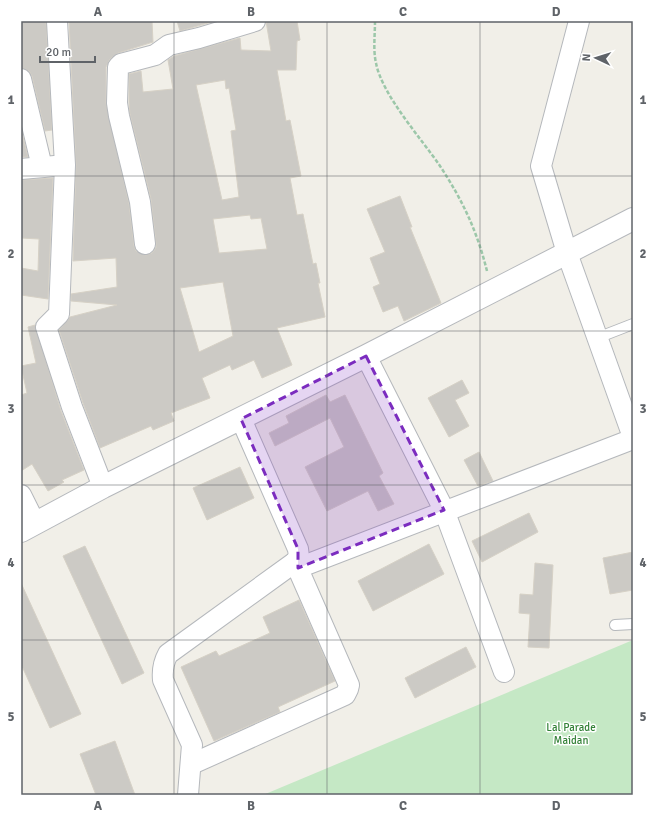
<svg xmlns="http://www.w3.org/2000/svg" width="654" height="816" viewBox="0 0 654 816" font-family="Signika,sans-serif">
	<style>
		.green { fill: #c5e8c5 }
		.building { fill: #cccac5; stroke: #d6d1c6; fill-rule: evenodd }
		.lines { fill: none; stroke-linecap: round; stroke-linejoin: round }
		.service-casing { stroke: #b5b8bc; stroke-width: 12 }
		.minor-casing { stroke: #b5b8bc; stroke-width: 22 }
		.tertiary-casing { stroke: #b5b8bc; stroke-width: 24 }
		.path { stroke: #9cc7a9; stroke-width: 2.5; stroke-dasharray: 4 2; stroke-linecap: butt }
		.service { stroke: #fff; stroke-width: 10 }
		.minor { stroke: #fff; stroke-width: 20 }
		.tertiary { stroke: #fff; stroke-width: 22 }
		.marked { fill: #7b2cbf; fill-opacity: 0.2; stroke: #7b2cbf; stroke-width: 3; stroke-dasharray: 8 5; stroke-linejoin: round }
		.grid { fill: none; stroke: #5f6368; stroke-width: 1; stroke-opacity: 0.55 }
		.labels { text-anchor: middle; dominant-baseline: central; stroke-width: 3; stroke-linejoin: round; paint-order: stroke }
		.park-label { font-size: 11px; fill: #348238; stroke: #fff }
		.neatline { fill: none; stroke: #5f6368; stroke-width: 1.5 }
		.grid-label { font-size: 13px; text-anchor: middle; font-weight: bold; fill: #5f6368 }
	</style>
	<rect width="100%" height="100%" fill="#f1efe8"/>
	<polygon class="green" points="633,640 633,795 263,795"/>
	<g class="building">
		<polygon points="21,21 46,21 52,130 45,131 32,76 29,71 21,68"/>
		<path d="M69,21H152L153,42L118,53L110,59L106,67V103L129,204L134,246L136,251L146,255L152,253L156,248V243L151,199L130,114L129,102V74L141,71L143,92L173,89L168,60L174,56L240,38L241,50L271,51L266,21H297L300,40L297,41L296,70H277L286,121L290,120L301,176L290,178L297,215L303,214L313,264L316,263L320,283H318L325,317L277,328L292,365L262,378L254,360L232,370L230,365L202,378L210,398L171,413L174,421L153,430L151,426L100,448L83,403L59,330L70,317L117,305L71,301V294L117,287L116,258L73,261L76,164ZM225,80L226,89L229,88L236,130L231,131L239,197L222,200L196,85ZM250,215L251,219L261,218L267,249L219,253L213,219ZM223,282L233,336L199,352L180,288Z"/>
		<polygon points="177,21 215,21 180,31"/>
		<polygon points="21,129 28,157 21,157"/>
		<polygon points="53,178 48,299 21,295 21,268 38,271 39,239 21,238 21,180"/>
		<polygon points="400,196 412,227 410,227 441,303 404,321 398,306 383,312 373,287 380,284 370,258 385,252 367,209"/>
		<polygon points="35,325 61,411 84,470 62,480 64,482 48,491 32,464 21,471 21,395 27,393 21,366 36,363 28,327"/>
		<polygon points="462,380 469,393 455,400 469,426 449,437 428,398"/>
		<polygon points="326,395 330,402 345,395 383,473 379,476 394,504 378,511 368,491 327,511 305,467 344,447 330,418 275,446 269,433 289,423 286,416"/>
		<polygon points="479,452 493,481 478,486 464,460"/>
		<polygon points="240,467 254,498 207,520 193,488"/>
		<polygon points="529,513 538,532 482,562 472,541"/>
		<polygon points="429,544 444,574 373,611 358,581"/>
		<polygon points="85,546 144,673 122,684 63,556"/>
		<polygon points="633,552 633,590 610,594 603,558"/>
		<polygon points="535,563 553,565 549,648 528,647 530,614 519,613 520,594 533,595"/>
		<polygon points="21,583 81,714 50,728 21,664"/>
		<polygon points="299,600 335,681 278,707 280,712 214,741 181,667 216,651 219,656 270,633 263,617"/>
		<polygon points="466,647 476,667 415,698 405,678"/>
		<polygon points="115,741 135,795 96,795 80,754"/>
	</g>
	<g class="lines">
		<g class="service-casing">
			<g id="service">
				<polyline points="597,338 633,324"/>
				<polyline points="615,625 633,624"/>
			</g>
		</g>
		<g class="minor-casing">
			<g id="minor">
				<polyline points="57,21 65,165 59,314 46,327 72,407 103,487"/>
				<polyline points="579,21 541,166 567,253 633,437"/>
				<polyline points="21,79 42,167"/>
				<polyline points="21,169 55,166"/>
				<polyline points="145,244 140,202 119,116 117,103 118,67 121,64 155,55 169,45 199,38 255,21"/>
				<polyline points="366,356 444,510 504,672"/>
				<polyline points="21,495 35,523"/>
				<polyline points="298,568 633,439"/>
				<polyline points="192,764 345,695 348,689 349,685 295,562"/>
				<path d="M188,795L192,745L163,680C162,670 163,663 168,654L295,562L299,557L298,549L241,419"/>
			</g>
		</g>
		<g class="tertiary-casing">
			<polyline id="tertiary" points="21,531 103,487 366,356 633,219"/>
		</g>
		<path class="path" d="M375,21C375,35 373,50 376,63C382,95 421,138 440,166C463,201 477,231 487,271"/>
		<use href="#service" class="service"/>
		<use href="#minor" class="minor"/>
		<use href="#tertiary" class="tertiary"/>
	</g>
	<path class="marked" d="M366,356L444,510L298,568V549L241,419Z"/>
	<path class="grid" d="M174,21V795M327,21V795M480,21V795M21,176H633M21,331H633M21,485H633M21,640H633"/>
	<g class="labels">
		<g class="park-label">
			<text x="571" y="727">Lal Parade<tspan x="571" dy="13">Maidan</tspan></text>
		</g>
	</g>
	<rect width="654" height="816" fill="none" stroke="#ffffff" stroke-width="44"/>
	<g transform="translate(596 58) rotate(274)" stroke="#ffffff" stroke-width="3" paint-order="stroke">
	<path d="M0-3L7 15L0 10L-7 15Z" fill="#5f6368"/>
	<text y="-6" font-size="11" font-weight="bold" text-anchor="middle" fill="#5f6368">N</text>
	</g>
	<path d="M40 56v6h55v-6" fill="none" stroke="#5f6368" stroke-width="2"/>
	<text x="46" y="56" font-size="12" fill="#5f6368" stroke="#ffffff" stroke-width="3" paint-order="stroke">20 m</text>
	<rect x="22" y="22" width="610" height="772" class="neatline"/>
	<g class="grid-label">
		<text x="98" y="16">A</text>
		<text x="251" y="16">B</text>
		<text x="403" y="16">C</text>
		<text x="556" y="16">D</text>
		<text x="11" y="104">1</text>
		<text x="643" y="104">1</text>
		<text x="11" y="258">2</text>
		<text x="643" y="258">2</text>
		<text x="11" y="413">3</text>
		<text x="643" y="413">3</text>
		<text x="11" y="567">4</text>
		<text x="643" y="567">4</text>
		<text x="11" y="721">5</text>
		<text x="643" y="721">5</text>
		<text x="98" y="810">A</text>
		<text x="251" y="810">B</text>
		<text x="403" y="810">C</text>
		<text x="556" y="810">D</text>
	</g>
</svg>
